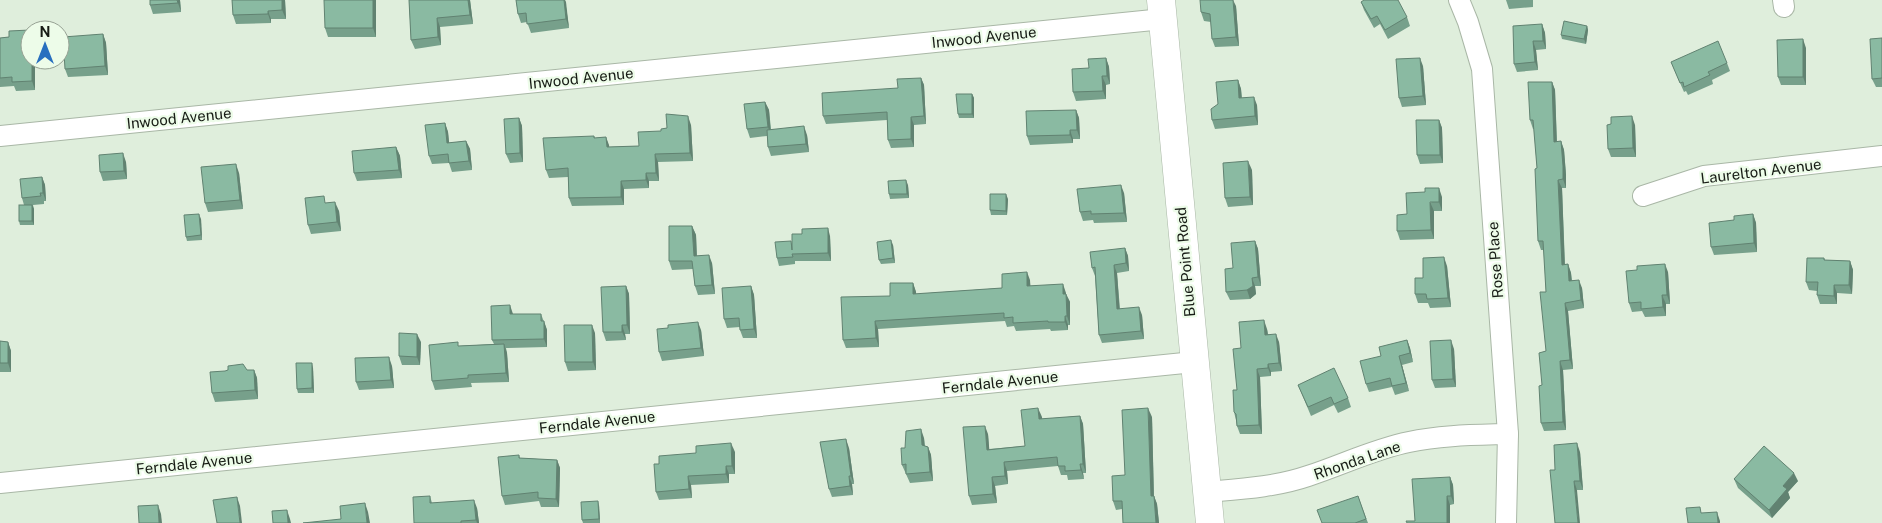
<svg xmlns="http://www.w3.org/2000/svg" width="1882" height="523" viewBox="0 0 1882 523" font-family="'Public Sans',sans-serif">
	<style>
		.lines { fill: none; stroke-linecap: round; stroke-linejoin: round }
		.street-casing { stroke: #a9b7a6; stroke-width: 22 }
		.secondary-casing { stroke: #a9b7a6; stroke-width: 29 }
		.street { stroke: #fff; stroke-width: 20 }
		.secondary { stroke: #fff; stroke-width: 28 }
		.wall { fill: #77a08b }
		.shaded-wall { fill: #618271 }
		.building { fill: #8abaa2; stroke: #618271 }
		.labels { text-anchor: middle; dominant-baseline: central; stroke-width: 4.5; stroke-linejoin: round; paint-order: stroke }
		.street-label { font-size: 15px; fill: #171c15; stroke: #edfce9 }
	</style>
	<rect width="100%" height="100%" fill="#dfeedc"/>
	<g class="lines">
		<g class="street-casing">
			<g id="street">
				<polyline points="1459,0 1468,22 1482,69 1508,434 1506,523"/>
				<polyline points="1783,0 1784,7"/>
				<polyline points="0,136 1163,19"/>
				<polyline points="1643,196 1704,176 1882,156"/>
				<polyline points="0,483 1194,362"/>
				<path d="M1207,492C1241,489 1276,487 1308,476C1342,465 1374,449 1409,442C1441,435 1475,435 1508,434"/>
			</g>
		</g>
		<g class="secondary-casing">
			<polyline id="secondary" points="1161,0 1210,523"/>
		</g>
		<use href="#street" class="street"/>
		<use href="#secondary" class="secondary"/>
	</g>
	<g class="wall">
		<polygon points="180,0 181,12 153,14 150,5"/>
		<polygon points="232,0 285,0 286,19 271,19 271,23 236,24 233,15"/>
		<polygon points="376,0 376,37 328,37 325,28"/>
		<polygon points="409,0 470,0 473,24 440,27 441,45 415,49 411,40"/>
		<polygon points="516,0 565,0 569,28 531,33 527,22 521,23 518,14"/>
		<polygon points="1506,0 1533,0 1533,7 1509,9"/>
		<polygon points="1361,2 1407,17 1410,26 1388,39 1380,24 1374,28 1364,10"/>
		<polygon points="1236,6 1239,46 1215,47 1212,39 1211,22 1204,21 1201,12"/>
		<polygon points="1542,24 1545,33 1546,49 1536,50 1538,70 1517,72 1514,64"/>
		<polygon points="1587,26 1588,30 1586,44 1562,39 1561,35"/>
		<polygon points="30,30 35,90 16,91 14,86 0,87 0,38 9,37"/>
		<polygon points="103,34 106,43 108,75 68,77 65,69"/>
		<polygon points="1882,38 1882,87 1876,87 1872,79"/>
		<polygon points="1806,48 1806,85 1781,85 1778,77"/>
		<polygon points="1106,58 1109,67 1110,84 1106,85 1106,99 1076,101 1073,92 1089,68"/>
		<polygon points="1671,62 1727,63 1730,71 1712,80 1713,84 1688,95 1686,91 1684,92"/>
		<polygon points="1423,66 1426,105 1402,107 1399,98"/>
		<polygon points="921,78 924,85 926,124 914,125 914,147 891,148 888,140 887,120 826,124 823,116 898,88"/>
		<polygon points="1238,80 1241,89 1242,98 1257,105 1258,125 1215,129 1212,120 1218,104"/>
		<polygon points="1552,82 1555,90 1557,142 1561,141 1564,150 1566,175 1566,188 1562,188 1565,264 1568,264 1571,273 1572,280 1582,288 1584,308 1568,311 1573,369 1563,370 1566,430 1544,431 1541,423 1542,385 1546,351 1546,292 1544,250 1541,250 1538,241 1537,168 1534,129 1533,129 1530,120"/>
		<polygon points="972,94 974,98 974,118 959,118 958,114"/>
		<polygon points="765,102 769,110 771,129 807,135 809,152 771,156 768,147 767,136 750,138 747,129"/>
		<polygon points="1076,110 1079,118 1080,139 1073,139 1073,143 1030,145 1027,136"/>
		<polygon points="519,118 522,126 523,162 510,163 506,154"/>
		<polygon points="1439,120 1442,128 1443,163 1420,164 1417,155"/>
		<polygon points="445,123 448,132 449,143 466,141 470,149 472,170 452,172 449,163 432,164 429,156"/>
		<polygon points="691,125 693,161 658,162 659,181 649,181 649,188 624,189 624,205 572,206 569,198 568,177 549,178 546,170 594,136 595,138 606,137 609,147 639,146 661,131 667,128"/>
		<polygon points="1635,125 1636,157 1611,157 1608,149"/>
		<polygon points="396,147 400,156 402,178 357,181 354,173"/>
		<polygon points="126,162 127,179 103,181 100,172"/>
		<polygon points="1252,170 1253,205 1228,207 1225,198"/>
		<polygon points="239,173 243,209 208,212 205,203"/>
		<polygon points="42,177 45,185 46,201 44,201 44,204 33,205 34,209 34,225 20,225 19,221 24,205 22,198"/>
		<polygon points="908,185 909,198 890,199 889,194"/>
		<polygon points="1124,193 1127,222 1094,223 1093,220 1083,221 1080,212"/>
		<polygon points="1442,197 1442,211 1434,211 1434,239 1400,240 1397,231 1407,214"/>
		<polygon points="1008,199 1007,215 991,215 990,210"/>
		<polygon points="327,203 339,211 341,231 311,234 308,225"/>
		<polygon points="1753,214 1756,223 1757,252 1714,255 1711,247 1734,220"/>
		<polygon points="201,219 202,240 187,241 186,237"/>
		<polygon points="692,226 696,235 697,256 712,263 715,294 698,295 695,286 693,269 672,270 669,261"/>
		<polygon points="830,236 831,261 795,261 795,264 779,266 777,258 792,243"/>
		<polygon points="1255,241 1258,249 1261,286 1255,286 1256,294 1250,299 1230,300 1226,292 1233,268"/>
		<polygon points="893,245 895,263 881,264 879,260"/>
		<polygon points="1125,248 1128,256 1129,271 1117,273 1120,309 1142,315 1144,339 1102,343 1099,335 1095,276 1092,268"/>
		<polygon points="1824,258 1825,260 1850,261 1853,270 1852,294 1837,293 1837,304 1820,304 1817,295 1817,291 1809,290 1806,282"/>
		<polygon points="1447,266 1451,307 1430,308 1428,303 1418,303 1415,294 1423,278"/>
		<polygon points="1668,272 1670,304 1666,304 1666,316 1645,317 1642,311 1632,312 1629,303"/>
		<polygon points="1030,280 1030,286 1066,294 1070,302 1070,325 1068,325 1068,330 1051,331 1050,329 1016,331 1014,326 1007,327 1005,321 878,329 879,347 846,348 843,340 890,296 913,283 916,292 916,294 1002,288"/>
		<polygon points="626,286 629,294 630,334 625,334 626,340 606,341 603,332"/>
		<polygon points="751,286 754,295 757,338 743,338 740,330 740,327 727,328 724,319"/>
		<polygon points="513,314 541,314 547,330 547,347 506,348 507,353 509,382 471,383 472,387 435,390 432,381 459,346 494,344 492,340"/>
		<polygon points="668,328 701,330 704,356 662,361 659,352"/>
		<polygon points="1267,329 1268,334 1279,342 1282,371 1271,372 1271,376 1260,377 1262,434 1240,434 1237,426 1236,420 1234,412 1237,390 1241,348"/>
		<polygon points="595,333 596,370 568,371 565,362"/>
		<polygon points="1407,340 1410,348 1413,362 1402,365 1409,391 1395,395 1392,387 1369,392 1366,384 1381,356"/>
		<polygon points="0,341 8,342 11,351 11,372 0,372"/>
		<polygon points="421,342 420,365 402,365 399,356"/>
		<polygon points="1454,349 1456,387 1435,388 1432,380"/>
		<polygon points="392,366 394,388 359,390 356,382"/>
		<polygon points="313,368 314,393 298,393 297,389"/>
		<polygon points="247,370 254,370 257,378 258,399 215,402 212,393"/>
		<polygon points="1298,385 1348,398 1351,407 1338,413 1334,405 1311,416"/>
		<polygon points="1080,416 1083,424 1086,473 1083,473 1084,479 1068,480 1067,475 1061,475 1058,466 1007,471 1008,484 995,486 997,503 972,505 969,496 988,434 989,449 1025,446 1042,417 1042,419"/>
		<polygon points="1152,417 1154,496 1157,504 1159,523 1123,523 1122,509 1116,510 1113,501"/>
		<polygon points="924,438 925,446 928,447 931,455 933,481 910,483 902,465 905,448"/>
		<polygon points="849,448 854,484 852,484 853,495 832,497 829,489"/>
		<polygon points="735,452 735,474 729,474 729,483 691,485 692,498 659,500 656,492"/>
		<polygon points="1580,452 1583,490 1577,490 1555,470"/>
		<polygon points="519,455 520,458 557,460 560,468 559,507 541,507 539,501 505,505 502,496"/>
		<polygon points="1450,477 1453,485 1454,504 1450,505 1415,521"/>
		<polygon points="1734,479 1798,481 1788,492 1790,498 1772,518 1738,488"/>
		<polygon points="430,496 432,503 477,508 479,523 414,523"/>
		<polygon points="1358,496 1368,523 1322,523"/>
		<polygon points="599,505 600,523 583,523 582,520"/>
	</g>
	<g class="shaded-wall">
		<polygon points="177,0 180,0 181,12"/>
		<polygon points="282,0 285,0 286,19 282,10"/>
		<polygon points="373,0 376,0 376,37 373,28"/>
		<polygon points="468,0 470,0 473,24 470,15"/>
		<polygon points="564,0 565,0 566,2 569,28 566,19"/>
		<polygon points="1233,0 1236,6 1239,46 1236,37"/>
		<polygon points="268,11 271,19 271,23 268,14"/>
		<polygon points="437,18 440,27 441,45 438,37"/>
		<polygon points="1542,24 1545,33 1546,49 1543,41"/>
		<polygon points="1587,26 1588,30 1586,44 1584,39"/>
		<polygon points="103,34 106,43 108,75 105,66"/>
		<polygon points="1803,39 1806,48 1806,85 1803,77"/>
		<polygon points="1533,41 1536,50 1538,70 1535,62"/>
		<polygon points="1106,58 1109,67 1110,84 1107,76"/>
		<polygon points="1420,58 1423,66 1426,105 1423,96"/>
		<polygon points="32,60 35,60 35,90 32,81"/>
		<polygon points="1102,76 1106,85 1106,99 1103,91"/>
		<polygon points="921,78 924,85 926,124 924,116"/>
		<polygon points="1238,80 1241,89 1242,106 1239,98"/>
		<polygon points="1552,82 1555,90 1557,150 1554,142"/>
		<polygon points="972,94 974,98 974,118 972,114"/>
		<polygon points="1254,97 1257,105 1258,125 1255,116"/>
		<polygon points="765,102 769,110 771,136 768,127"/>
		<polygon points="1076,110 1079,118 1080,139 1077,130"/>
		<polygon points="688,116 691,125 693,161 690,153"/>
		<polygon points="1632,116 1635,125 1636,157 1633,148"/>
		<polygon points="911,117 914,125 914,147 911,139"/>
		<polygon points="519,118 522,126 523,162 520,153"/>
		<polygon points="1439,120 1442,128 1443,163 1440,155"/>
		<polygon points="445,123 448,132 450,151 447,143"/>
		<polygon points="804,126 807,135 809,152 806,144"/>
		<polygon points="1070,130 1073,139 1073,143 1070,135"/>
		<polygon points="606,137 609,145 610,155 607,147"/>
		<polygon points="466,141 470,149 472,170 469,161"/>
		<polygon points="1561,141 1564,150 1566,175 1566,188 1563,179"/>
		<polygon points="396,147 400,156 402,178 399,170"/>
		<polygon points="123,153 126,162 127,179 124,171"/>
		<polygon points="655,154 658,162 659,181 656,173"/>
		<polygon points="1248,161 1252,170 1253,205 1250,197"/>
		<polygon points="236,164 239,173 243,209 240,200"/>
		<polygon points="646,173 649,181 649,188 646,180"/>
		<polygon points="42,177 45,185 46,201 43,193"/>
		<polygon points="906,180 908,185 909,198 907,194"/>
		<polygon points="1558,180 1562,188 1565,273 1562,265"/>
		<polygon points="621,181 624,189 624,205 621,197"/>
		<polygon points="1121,185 1124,193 1127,222 1124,213"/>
		<polygon points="1439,188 1442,197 1442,211 1439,202"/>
		<polygon points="1006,194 1008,199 1007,215 1006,211"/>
		<polygon points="335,202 339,211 341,231 337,222"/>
		<polygon points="1430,202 1434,211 1434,239 1431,230"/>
		<polygon points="32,205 34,209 34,225 32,221"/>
		<polygon points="199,214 201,219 202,240 201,235"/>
		<polygon points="1753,214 1756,223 1757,252 1754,243"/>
		<polygon points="692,226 696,235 697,265 694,256"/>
		<polygon points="828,228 830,236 831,261 828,253"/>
		<polygon points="891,240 893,245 895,263 893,258"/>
		<polygon points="1255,241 1258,249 1261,286 1258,277"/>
		<polygon points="1125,248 1128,256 1129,271 1126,263"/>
		<polygon points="709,255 712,263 715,294 712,285"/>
		<polygon points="1444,257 1447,266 1451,307 1448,298"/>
		<polygon points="1850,261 1853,270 1852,294 1849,285"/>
		<polygon points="1568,264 1571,273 1572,289 1569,281"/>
		<polygon points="1665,264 1668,272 1670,304 1667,295"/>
		<polygon points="1114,265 1117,273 1120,317 1117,309"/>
		<polygon points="1027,272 1030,280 1031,294 1027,286"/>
		<polygon points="1252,278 1255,286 1256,294 1250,299 1247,290"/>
		<polygon points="1579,280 1582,288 1584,308 1581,300"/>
		<polygon points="913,283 916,292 917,303 913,294"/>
		<polygon points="1063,284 1066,293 1066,302 1063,294"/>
		<polygon points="1834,285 1837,293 1837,304 1834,296"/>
		<polygon points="626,286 629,294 630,334 627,325"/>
		<polygon points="751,286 754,295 757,338 754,329"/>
		<polygon points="1066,294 1070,302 1070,325 1067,316"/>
		<polygon points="1662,295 1666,304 1666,316 1663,307"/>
		<polygon points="1565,303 1568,311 1573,369 1570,360"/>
		<polygon points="510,305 513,314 513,323 510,314"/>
		<polygon points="1139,307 1142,315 1144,339 1141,331"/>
		<polygon points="1065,316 1068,325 1068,330 1065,322"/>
		<polygon points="1264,320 1267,329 1269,343 1265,335"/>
		<polygon points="544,321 547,330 547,347 544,339"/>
		<polygon points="875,321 878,329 879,347 876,338"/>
		<polygon points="698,322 701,330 704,356 701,348"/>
		<polygon points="592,325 595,333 596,370 593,362"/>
		<polygon points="622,325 625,334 626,340 622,332"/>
		<polygon points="417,334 421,342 420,365 417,357"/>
		<polygon points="1276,334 1279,342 1282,371 1279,363"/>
		<polygon points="1407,340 1410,348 1413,362 1410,353"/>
		<polygon points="1451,340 1454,349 1456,387 1453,379"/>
		<polygon points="8,342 11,351 11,372 8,363"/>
		<polygon points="504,344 507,353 509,382 506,373"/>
		<polygon points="1399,356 1402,365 1409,391 1406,383"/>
		<polygon points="389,357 392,366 394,388 391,380"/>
		<polygon points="1560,361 1563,370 1566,430 1563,422"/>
		<polygon points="312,363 313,368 314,393 312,388"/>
		<polygon points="1268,364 1271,372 1271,376 1268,368"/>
		<polygon points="1257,369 1260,377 1262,434 1259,425"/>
		<polygon points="254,370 257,378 258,399 255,390"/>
		<polygon points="1038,408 1042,417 1043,428 1039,419"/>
		<polygon points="1148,408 1152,417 1154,505 1151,496"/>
		<polygon points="1080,416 1083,424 1086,473 1083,464"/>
		<polygon points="985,426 988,434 990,458 987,450"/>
		<polygon points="921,429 924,438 925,454 922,445"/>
		<polygon points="846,439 849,448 854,484 851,476"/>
		<polygon points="731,443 735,452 735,474 732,466"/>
		<polygon points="1577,443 1580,452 1583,490 1580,481"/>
		<polygon points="928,447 931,455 933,481 930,472"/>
		<polygon points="557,460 560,468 559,507 556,499"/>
		<polygon points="1004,462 1007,471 1008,484 1005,476"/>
		<polygon points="1080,464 1083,473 1084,479 1081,470"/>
		<polygon points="726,466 729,474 729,483 726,474"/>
		<polygon points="1794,473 1798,481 1788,492 1790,498 1772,518 1769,510 1783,486"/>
		<polygon points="688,476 691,485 692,498 689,489"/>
		<polygon points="849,476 852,484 853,495 850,486"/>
		<polygon points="992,477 995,486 997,503 993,494"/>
		<polygon points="1450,477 1453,485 1454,504 1451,496"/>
		<polygon points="1574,481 1577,490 1580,523 1578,523"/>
		<polygon points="1154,496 1157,504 1159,523 1156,523"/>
		<polygon points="1447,496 1450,505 1450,523 1447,523"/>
		<polygon points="237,497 240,506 242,523 240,523"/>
		<polygon points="474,500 477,508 479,523 477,523 476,520"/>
		<polygon points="598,501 599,505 600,523 599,519"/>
		<polygon points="365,503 368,512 370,523 367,523"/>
		<polygon points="158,505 161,514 162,523 159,523"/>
		<polygon points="287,510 290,519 291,523 288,523"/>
		<polygon points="1717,512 1720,521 1720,523 1718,523"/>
	</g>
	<g class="building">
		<polygon points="150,0 177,0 178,3 150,5"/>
		<polygon points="232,0 282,0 282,10 268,11 268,14 233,15"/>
		<polygon points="324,0 373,0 373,28 325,28"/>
		<polygon points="409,0 468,0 470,15 437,18 438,37 411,40"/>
		<polygon points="516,0 564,0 566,19 527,24 526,13 518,14"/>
		<polygon points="1200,0 1233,0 1236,37 1212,39 1210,14 1201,12"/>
		<polygon points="1364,0 1398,0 1407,17 1385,30 1377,16 1371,19 1361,2"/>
		<polygon points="1564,21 1587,26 1584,39 1561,35"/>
		<polygon points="1542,24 1543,41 1533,41 1535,62 1514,64 1513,26"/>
		<polygon points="30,30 30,60 32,60 32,81 12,82 12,77 0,78 0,38 9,37 9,31"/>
		<polygon points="103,34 105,66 65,69 63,37"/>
		<polygon points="1882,38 1882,78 1872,79 1870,39"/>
		<polygon points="1803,39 1803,77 1778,77 1777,40"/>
		<polygon points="1718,41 1727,63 1708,72 1710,75 1684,87 1683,82 1680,83 1671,62"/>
		<polygon points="1106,58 1107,76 1102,76 1103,91 1073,92 1072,69 1089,68 1088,59"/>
		<polygon points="1420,58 1423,96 1399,98 1396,59"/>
		<polygon points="921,78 924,116 911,117 911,139 888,140 887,112 823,116 822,93 898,88 897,79"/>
		<polygon points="1238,80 1239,98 1254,97 1255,116 1212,120 1211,109 1218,104 1216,82"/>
		<polygon points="1528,82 1552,82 1554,142 1561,141 1563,166 1563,179 1558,180 1562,265 1568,264 1569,281 1579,280 1581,300 1565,303 1570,360 1560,361 1563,422 1541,423 1539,386 1542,385 1539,353 1546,351 1540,292 1546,292 1543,241 1538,241 1535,169 1537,168 1533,120 1530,120"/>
		<polygon points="956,94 972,94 972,114 958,114"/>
		<polygon points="765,102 768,127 747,129 744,104"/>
		<polygon points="1076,110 1077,130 1070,130 1070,135 1027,136 1026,111"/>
		<polygon points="666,114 688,116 690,153 655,154 656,173 646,173 646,180 621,181 621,197 569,198 568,168 546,170 543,138 594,136 594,138 606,137 607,147 639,146 638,132 661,131 661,129 667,128"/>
		<polygon points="1632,116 1633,148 1608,149 1607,125 1611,124 1611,117"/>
		<polygon points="519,118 520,153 506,154 504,119"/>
		<polygon points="1416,120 1439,120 1440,155 1417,155"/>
		<polygon points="445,123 447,143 466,141 469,161 449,163 448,154 429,156 425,125"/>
		<polygon points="804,126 806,144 768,147 767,130"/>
		<polygon points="396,147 399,170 354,173 352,151"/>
		<polygon points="123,153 124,171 100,172 99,155"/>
		<polygon points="1248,161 1250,197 1225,198 1223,163"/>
		<polygon points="236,164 240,200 205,203 201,167"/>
		<polygon points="42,177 43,193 40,193 41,196 22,198 20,179"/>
		<polygon points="906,180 907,194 889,194 888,181"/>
		<polygon points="1121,185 1124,213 1091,214 1091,211 1080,212 1077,189"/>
		<polygon points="1425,188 1439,188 1439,202 1430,202 1431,230 1397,231 1397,215 1407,214 1406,193 1425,192"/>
		<polygon points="990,194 1006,194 1006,211 990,210"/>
		<polygon points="324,196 325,203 335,202 337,222 308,225 305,198"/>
		<rect x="19" y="205" width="13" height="16"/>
		<polygon points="199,214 201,235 186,237 184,215"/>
		<polygon points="1753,214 1754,243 1711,247 1709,223 1734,220 1734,216"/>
		<polygon points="669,226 692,226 694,256 709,255 712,285 695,286 692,261 669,261"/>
		<polygon points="828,228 828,253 792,254 793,257 777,258 775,242 791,241 792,250 792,234 802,234 802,229"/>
		<polygon points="891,240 893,258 879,260 877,242"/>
		<polygon points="1255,241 1258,277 1252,278 1253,286 1247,290 1226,292 1225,269 1233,268 1231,243"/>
		<polygon points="1125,248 1126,263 1114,265 1117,309 1139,307 1141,331 1099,335 1095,267 1092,268 1090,252"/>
		<polygon points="1444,257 1448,298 1427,299 1426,294 1415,294 1415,278 1423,278 1423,258"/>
		<polygon points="1807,258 1824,258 1824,260 1850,261 1849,285 1834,285 1834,296 1817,295 1818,282 1806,282"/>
		<polygon points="1665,264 1667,295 1662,295 1663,307 1641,309 1641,302 1629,303 1626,271 1637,270 1637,266"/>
		<polygon points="1027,272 1027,286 1063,284 1063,294 1066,294 1067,316 1065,316 1065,322 1048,322 1048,321 1013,323 1013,317 1004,318 1004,313 875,321 876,338 843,340 841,297 890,296 890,283 913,283 913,294 1002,288 1002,274"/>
		<polygon points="626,286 627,325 622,325 622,332 603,332 601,287"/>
		<polygon points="751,286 754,329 740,330 739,318 724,319 722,288"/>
		<polygon points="510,305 510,314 541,314 541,321 544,321 544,339 492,340 491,306"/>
		<polygon points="1264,320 1265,335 1276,334 1279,363 1268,364 1268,368 1257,369 1259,425 1237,426 1236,414 1234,412 1233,390 1237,390 1233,349 1241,348 1239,322"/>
		<polygon points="698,322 701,348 659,352 657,329 668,328 668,325"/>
		<polygon points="564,325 592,325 593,362 565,362"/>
		<polygon points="399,333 417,334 417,357 399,356"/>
		<polygon points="1407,340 1410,353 1399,356 1406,383 1392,386 1390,378 1366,384 1360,361 1381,356 1379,347"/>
		<polygon points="1451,340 1453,379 1432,380 1430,341"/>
		<polygon points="0,341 8,342 8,363 0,363"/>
		<polygon points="458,342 458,346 504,344 506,373 468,375 468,378 432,381 429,345"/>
		<polygon points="389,357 391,380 356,382 355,358"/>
		<polygon points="296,363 312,363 312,388 297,389"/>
		<polygon points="243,364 247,370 254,370 255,390 212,393 210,372 225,371 228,370 228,366"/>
		<polygon points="1334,368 1348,398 1334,404 1331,397 1308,407 1298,385"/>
		<polygon points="1038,408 1039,419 1080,416 1083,464 1080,464 1081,470 1065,471 1065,466 1058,466 1057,457 1004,462 1005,476 992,477 993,494 969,496 963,427 985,426 987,450 1025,446 1021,410"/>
		<polygon points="1148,408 1151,496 1154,496 1156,523 1123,523 1122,501 1113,501 1112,476 1125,475 1122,410"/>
		<polygon points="921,429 922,445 928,447 930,472 906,474 906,464 902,465 901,448 905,448 906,431"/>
		<polygon points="846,439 851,476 849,476 850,486 829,489 820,442"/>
		<polygon points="731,443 732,466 726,466 726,474 688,476 689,489 656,492 654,464 659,464 659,456 696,453 696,446"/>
		<polygon points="1577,443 1580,481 1574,481 1578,523 1555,523 1550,470 1555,470 1554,445"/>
		<polygon points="1764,446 1794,473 1783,486 1787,489 1769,510 1734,479"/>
		<polygon points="519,455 519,458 557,460 556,499 538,498 538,492 502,496 498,457"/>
		<polygon points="1450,477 1451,496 1447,496 1447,523 1407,523 1406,521 1415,521 1412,479"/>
		<polygon points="430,496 430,503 474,500 476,520 461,521 461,523 414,523 413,497"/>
		<polygon points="1358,496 1366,519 1355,523 1322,523 1317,510"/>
		<polygon points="237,497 240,523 217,523 213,500"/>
		<polygon points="598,501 599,519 582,520 581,502"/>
		<polygon points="365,503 367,523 303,523 341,519 340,506"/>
		<polygon points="158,505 159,523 139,523 138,506"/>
		<polygon points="1700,507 1701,513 1717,512 1718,523 1688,523 1686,508"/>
		<polygon points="287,510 288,523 273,523 272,511"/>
	</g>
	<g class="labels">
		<g class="street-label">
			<text transform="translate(984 37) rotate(-6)">Inwood Avenue</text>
			<text transform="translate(581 78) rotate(-6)">Inwood Avenue</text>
			<text transform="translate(179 118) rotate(-6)">Inwood Avenue</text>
			<text transform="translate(1761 171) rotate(-7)">Laurelton Avenue</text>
			<text transform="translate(1495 260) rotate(-94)">Rose Place</text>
			<text transform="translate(1185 262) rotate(-95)">Blue Point Road</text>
			<text transform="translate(1000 382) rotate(-6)">Ferndale Avenue</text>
			<text transform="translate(597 422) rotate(-6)">Ferndale Avenue</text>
			<text transform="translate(1357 460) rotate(-19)">Rhonda Lane</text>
			<text transform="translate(194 463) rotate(-6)">Ferndale Avenue</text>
		</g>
	</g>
	<g transform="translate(45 45)"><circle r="24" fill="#edfce9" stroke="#97a294"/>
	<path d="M0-4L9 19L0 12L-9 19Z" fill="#286fbf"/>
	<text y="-8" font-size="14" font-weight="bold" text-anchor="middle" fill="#171c15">N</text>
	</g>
</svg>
